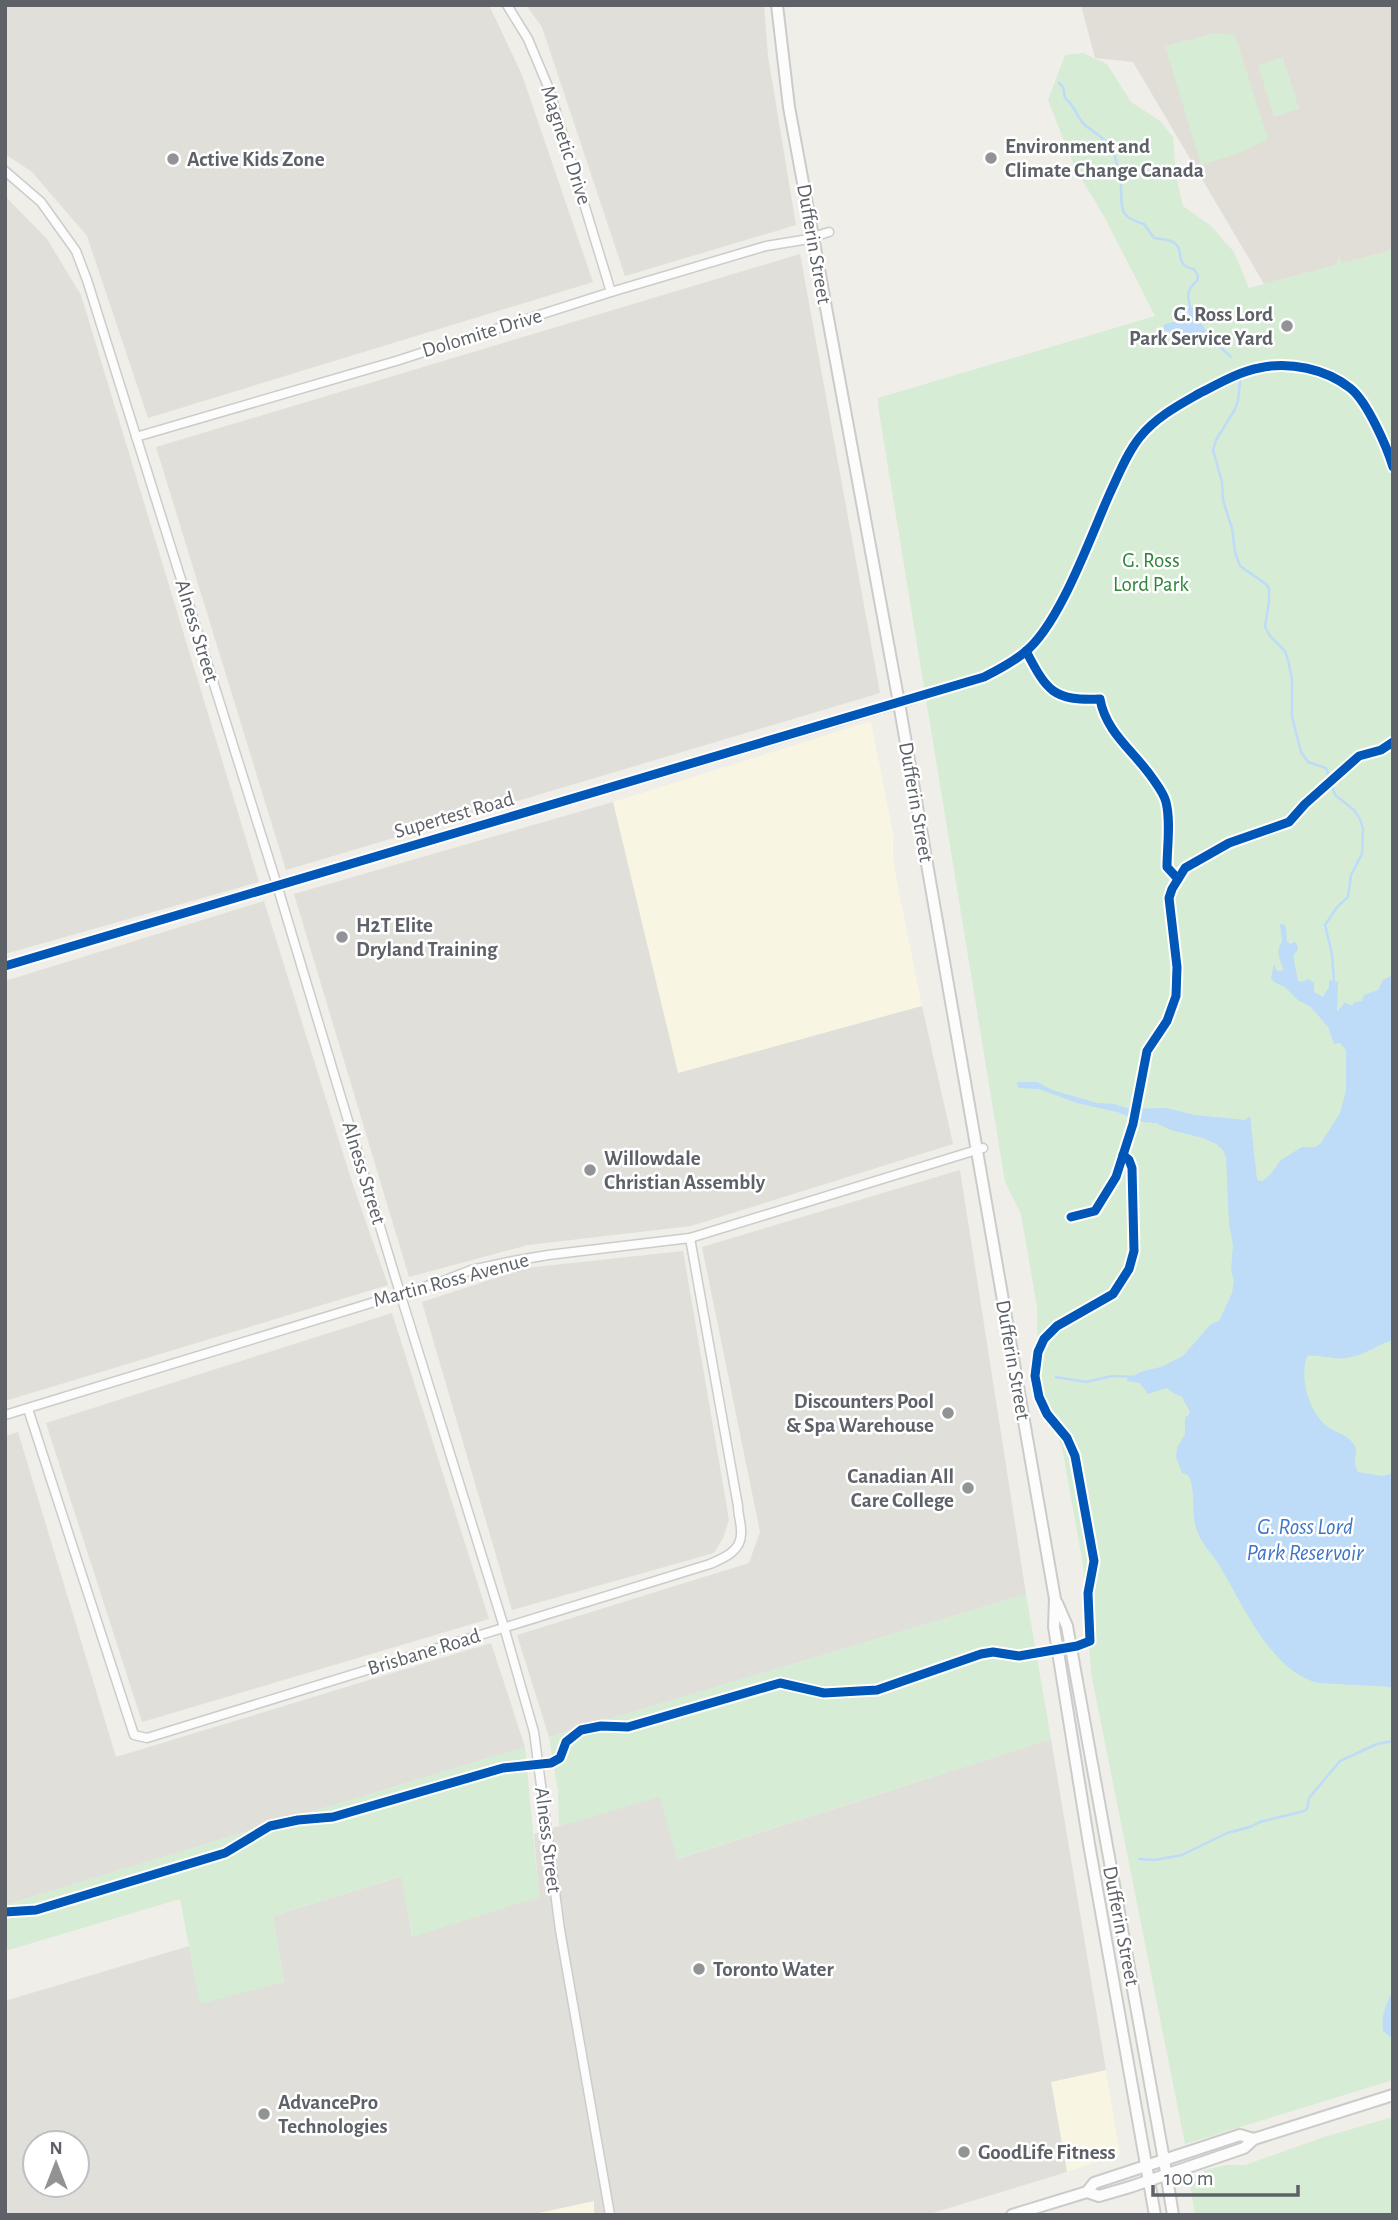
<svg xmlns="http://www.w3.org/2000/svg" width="1398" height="2220" viewBox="0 0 1398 2220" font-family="'Alegreya Sans',sans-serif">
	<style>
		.commercial { fill: #f8f5e3 }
		.industrial { fill: #e0dfda; fill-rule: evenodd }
		.education { fill: #e0ded7 }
		.green { fill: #d6ecd5 }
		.water { fill: #bedbf8 }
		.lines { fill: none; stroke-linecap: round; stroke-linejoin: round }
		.stream { stroke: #bedbf8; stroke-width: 2.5 }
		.minor-casing { stroke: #cccccb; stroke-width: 11 }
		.secondary-casing { stroke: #cbcbca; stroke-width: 14 }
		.minor { stroke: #fdfcfc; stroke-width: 8 }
		.secondary { stroke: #fdfcfc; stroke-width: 10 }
		.cycleway-casing { stroke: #fff; stroke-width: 13 }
		.cycleway { stroke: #0057b8; stroke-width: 9 }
		.poi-dot { fill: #919395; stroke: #fff; stroke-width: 2.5 }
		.labels { text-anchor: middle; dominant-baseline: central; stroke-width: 5; stroke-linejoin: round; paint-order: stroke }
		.street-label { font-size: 21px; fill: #5e6268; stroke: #fff }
		.poi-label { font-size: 21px; font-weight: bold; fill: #5e6268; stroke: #fff; text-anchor: start }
		.park-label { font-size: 21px; fill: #2f8639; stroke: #fff }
		.water-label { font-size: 23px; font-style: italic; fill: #3f76c5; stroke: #fff }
	</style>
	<rect width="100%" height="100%" fill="#efeee9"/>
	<g class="commercial">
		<polygon points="871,721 893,833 893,862 922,1006 678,1074 613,802"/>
		<polygon points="1106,2070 1120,2154 1067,2172 1051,2081"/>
		<polygon points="594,2201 594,2215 529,2215"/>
	</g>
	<g class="industrial">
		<polygon points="5,5 489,5 522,75 593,282 148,418 87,236 32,172 5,154"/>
		<polygon points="526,5 764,5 768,56 796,225 625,276 542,27"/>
		<polygon points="5,196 47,239 81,295 259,882 5,954"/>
		<polygon points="800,254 880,693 286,870 156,447"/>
		<polygon points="613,802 678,1073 922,1006 953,1144 691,1226 528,1245 409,1277 294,894"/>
		<polygon points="264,901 351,1179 388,1285 5,1401 5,981"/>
		<polygon points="960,1170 1026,1594 549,1737 517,1635 749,1563 760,1532 702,1247"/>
		<polygon points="683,1251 729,1520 723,1538 714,1553 512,1610 422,1302 526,1268"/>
		<polygon points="392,1313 489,1619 142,1722 46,1423"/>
		<polygon points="18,1432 116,1757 491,1643 525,1747 5,1905 5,1436"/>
		<path d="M1051,1739L1106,2070L1051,2082L1067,2172L926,2215H594V2201L529,2215H5V2001L189,1946L200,2003L284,1982L273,1916L402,1876L412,1936L539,1897L534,1834L559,1826L660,1796L678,1859ZM35,2143H77V2185H35Z"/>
	</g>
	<polygon class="education" points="1081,5 1393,5 1393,250 1264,284 1133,62 1095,58"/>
	<g class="green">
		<polygon points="1215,33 1235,35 1268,139 1240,153 1201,165 1165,46"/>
		<polygon points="1083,53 1107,64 1131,102 1160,121 1173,137 1176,176 1183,206 1211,226 1234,252 1249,288 1336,265 1339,256 1342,263 1393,250 1393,2080 1185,2144 1091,1673 1083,1565 1062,1447 1042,1401 1038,1355 1037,1307 1021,1214 1005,1182 879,412 878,398 1155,316 1105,218 1075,168 1048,100 1065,55"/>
		<polygon points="1283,57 1299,109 1274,117 1258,65"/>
		<polygon points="1026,1594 1051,1739 677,1859 660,1797 559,1826 558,1791 549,1737"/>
		<polygon points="525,1747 539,1897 413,1937 401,1876 273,1916 284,1982 200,2004 180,1899 5,1951 5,1905"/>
		<polygon points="1393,2117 1393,2215 1195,2215 1190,2184 1200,2181 1205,2170 1227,2165 1245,2165 1324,2137"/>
	</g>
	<g class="water">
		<path d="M1191,307L1198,309L1201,322L1209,336L1208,338L1200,337V345C1187,342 1177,333 1164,330V325C1171,321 1181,322 1189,318L1188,308Z"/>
		<path d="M1283,924L1286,927L1287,941L1290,944L1295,942L1298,947L1297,951L1293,955L1298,981L1303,982L1308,979L1314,983V992L1323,997L1329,987V980L1338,982L1337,1012L1345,1002L1352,1006L1355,1002L1362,1001L1364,995L1378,990L1383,980L1393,975V1340C1376,1345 1366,1355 1346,1358C1333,1360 1320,1354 1307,1356C1299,1378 1309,1413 1328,1427C1337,1433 1349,1435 1355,1446C1359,1455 1351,1459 1358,1472L1382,1476L1393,1473V1687L1318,1683C1270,1671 1243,1604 1219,1565C1213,1554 1202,1545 1198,1533C1190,1515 1197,1492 1188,1475L1182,1473L1176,1457L1177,1448L1185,1434V1417L1188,1416L1190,1412L1182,1397L1173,1393L1167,1388L1148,1394L1140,1383L1127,1381V1379L1143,1371L1161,1367L1183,1356L1211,1324L1219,1321L1232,1293L1234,1280L1231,1270L1233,1245L1229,1224L1226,1157L1223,1150L1216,1144L1203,1138L1171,1130L1156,1123L1144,1122L1117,1112L1077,1103L1039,1089L1018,1088L1017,1082H1037L1052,1090L1097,1103L1114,1104L1130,1109L1166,1108L1195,1115L1245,1120L1250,1116L1257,1180L1262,1181L1269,1176L1281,1160L1302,1147H1315L1321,1143L1340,1113L1346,1091V1050L1340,1043L1334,1044L1328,1027L1311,1007L1299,1001L1285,987L1274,982L1271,978L1274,964L1277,971L1284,970C1280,961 1275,951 1282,942L1280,925Z"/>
		<path d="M1393,1989V2039L1383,2031C1381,2010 1387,2006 1393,1989Z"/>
	</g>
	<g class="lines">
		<g class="stream">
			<path d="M1059,83L1063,87L1065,98C1074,104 1076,116 1084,124C1092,132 1108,139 1113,150C1115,156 1121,181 1121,187C1122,210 1119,217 1144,224L1154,238C1159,239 1168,239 1173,242C1186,249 1173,266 1194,269L1198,276L1197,281C1187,289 1187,295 1190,307"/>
			<polyline points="1209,337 1231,357"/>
			<polyline points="1240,381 1238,401 1235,409 1216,440 1213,450 1222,482 1223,500 1232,528 1235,552 1240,566 1266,584 1269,589 1269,601 1265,627 1270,636 1285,651 1288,660 1292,679 1292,717 1301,752 1308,762 1326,768 1335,795 1354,810 1360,819 1363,829 1362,854 1351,875 1348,897 1337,907 1325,925 1332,954 1334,982"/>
			<polyline points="1056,1377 1086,1382 1112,1376 1135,1377"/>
			<polyline points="1139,1859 1155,1860 1182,1855 1227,1833 1250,1827 1260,1822 1304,1811 1307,1809 1309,1798 1340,1761 1377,1744 1393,1741"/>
		</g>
		<g class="minor-casing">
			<g id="minor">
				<polyline points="507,5 528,39 549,89 611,292"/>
				<polyline points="5,171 41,202 76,251 87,280 277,885 400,1293 504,1627 534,1732 560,1930 610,2215"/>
				<polyline points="136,437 396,361 611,292 766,246 803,240 829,232"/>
				<polyline points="5,966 914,699"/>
				<path d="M28,1409L134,1735L147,1738L710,1564C724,1558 741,1551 741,1534C742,1525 738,1516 738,1506L690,1238"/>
				<polyline points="5,1415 443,1281 471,1270 513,1261 548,1255 690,1238 983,1148"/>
			</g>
		</g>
		<g class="secondary-casing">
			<g id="secondary">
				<polyline points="777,5 789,107 899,703 1055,1599 1054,1627 1089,1844 1155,2215"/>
				<polyline points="1057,1603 1067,1626 1164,2160 1173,2215"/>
				<polyline points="1087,2192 1094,2183 1240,2135 1254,2139"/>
				<polyline points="1012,2215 1087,2192 1099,2196 1130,2187 1244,2148 1254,2139 1393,2095"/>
			</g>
		</g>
		<use href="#minor" class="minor"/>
		<use href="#secondary" class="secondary"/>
		<g class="cycleway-casing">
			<g id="cycleway">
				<path d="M1026,651C1047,691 1053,701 1100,699C1106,733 1134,751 1153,779C1158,786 1164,794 1166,802C1171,822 1167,847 1167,867L1178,879"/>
				<path d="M5,966L984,677C998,670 1013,662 1025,652C1060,624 1091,535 1110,493C1119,474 1127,453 1140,437C1156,417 1179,405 1200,393C1218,384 1238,372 1259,368C1289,361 1326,369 1350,388C1367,401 1387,447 1393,467"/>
				<polyline points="1071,1217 1095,1211 1116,1177 1133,1124 1147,1051 1167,1021 1176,996 1177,967 1169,898 1172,889 1185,868 1229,843 1289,822 1305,804 1359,756 1381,750 1393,742"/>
				<polyline points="5,1912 36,1910 225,1853 270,1826 298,1820 333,1817 503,1768 551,1763 560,1758 566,1742 581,1730 601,1726 628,1727 780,1683 824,1693 877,1690 981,1654 993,1652 1019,1656 1077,1646 1090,1641 1088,1593 1094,1561 1075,1456 1067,1438 1047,1414 1039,1397 1035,1376 1038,1352 1044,1339 1057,1326 1113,1294 1129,1269 1134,1251 1132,1168 1129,1160 1123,1155"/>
			</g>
		</g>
		<use href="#cycleway" class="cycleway"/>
	</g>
	<g class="poi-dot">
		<circle cx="991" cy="158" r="7"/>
		<circle cx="173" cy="159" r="7"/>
		<circle cx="1287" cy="326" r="7"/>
		<circle cx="342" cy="937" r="7"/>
		<circle cx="590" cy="1170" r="7"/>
		<circle cx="948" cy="1413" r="7"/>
		<circle cx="968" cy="1488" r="7"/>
		<circle cx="699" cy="1969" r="7"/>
		<circle cx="264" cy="2114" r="7"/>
		<circle cx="964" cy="2152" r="7"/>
	</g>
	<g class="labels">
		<g class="street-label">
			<text transform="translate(566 145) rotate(72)">Magnetic Drive</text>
			<text transform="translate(814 244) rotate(80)">Dufferin Street</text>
			<text transform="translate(482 333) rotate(-17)">Dolomite Drive</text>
			<text transform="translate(197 631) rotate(73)">Alness Street</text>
			<text transform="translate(916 802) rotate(80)">Dufferin Street</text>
			<text transform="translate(454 815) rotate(-16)">Supertest Road</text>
			<text transform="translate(364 1173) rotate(73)">Alness Street</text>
			<text transform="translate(451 1280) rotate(-15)">Martin Ross Avenue</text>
			<text transform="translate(1013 1360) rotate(80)">Dufferin Street</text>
			<text transform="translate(424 1652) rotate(-17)">Brisbane Road</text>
			<text transform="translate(548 1840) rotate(83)">Alness Street</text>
			<text transform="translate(1121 1926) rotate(79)">Dufferin Street</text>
		</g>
		<g class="poi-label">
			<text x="1005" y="146">Environment and<tspan x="1005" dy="24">Climate Change Canada</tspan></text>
			<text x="187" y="159">Active Kids Zone</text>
			<text x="1273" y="314" text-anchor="end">G. Ross Lord<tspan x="1273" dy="24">Park Service Yard</tspan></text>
			<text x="356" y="925">H2T Elite<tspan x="356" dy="24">Dryland Training</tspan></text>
			<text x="604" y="1158">Willowdale<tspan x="604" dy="24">Christian Assembly</tspan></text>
			<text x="934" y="1401" text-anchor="end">Discounters Pool<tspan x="934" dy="24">&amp; Spa Warehouse</tspan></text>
			<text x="954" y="1476" text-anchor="end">Canadian All<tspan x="954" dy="24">Care College</tspan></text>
			<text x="713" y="1969">Toronto Water</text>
			<text x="278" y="2102">AdvancePro<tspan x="278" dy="24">Technologies</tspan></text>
			<text x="978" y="2152">GoodLife Fitness</text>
		</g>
		<g class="park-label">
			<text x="1151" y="560">G. Ross<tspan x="1151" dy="24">Lord Park</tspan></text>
		</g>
		<g class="water-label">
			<text x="1305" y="1527">G. Ross Lord<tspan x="1305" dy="26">Park Reservoir</tspan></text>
		</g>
	</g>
	<rect width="1398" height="2220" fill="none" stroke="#5e6268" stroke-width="14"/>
	<g transform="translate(56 2164)"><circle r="33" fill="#ffffff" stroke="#bfc0c3" stroke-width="2"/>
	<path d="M0-5L12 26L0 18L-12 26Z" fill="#919395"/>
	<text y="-10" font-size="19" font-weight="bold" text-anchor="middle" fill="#5e6268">N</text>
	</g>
	<path d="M1153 2185v10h145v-10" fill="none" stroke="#5e6268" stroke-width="3.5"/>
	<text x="1164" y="2185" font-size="21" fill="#5e6268" stroke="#ffffff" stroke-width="5" paint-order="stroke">100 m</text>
</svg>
